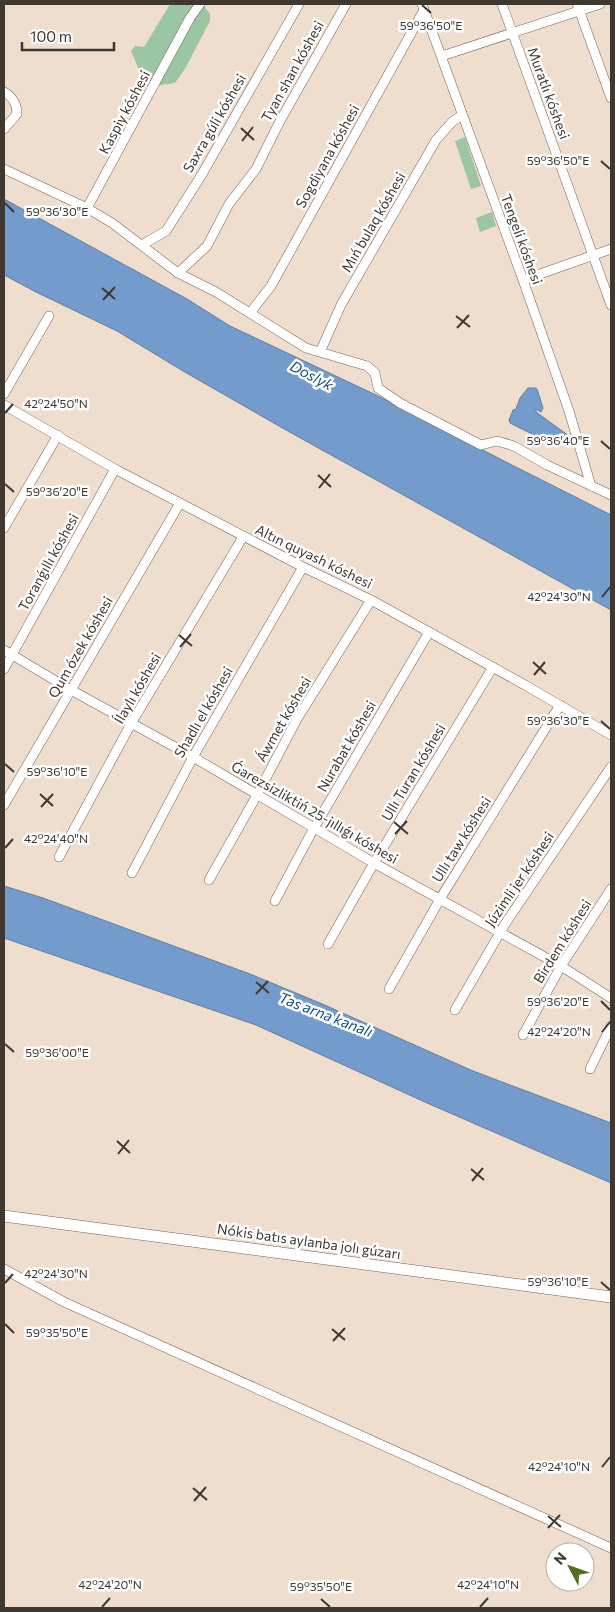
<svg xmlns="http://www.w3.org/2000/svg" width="615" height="1612" viewBox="0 0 615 1612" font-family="Commissioner,sans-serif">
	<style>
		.green { fill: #9bc6a3 }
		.water { fill: #739ccc; stroke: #637e9e }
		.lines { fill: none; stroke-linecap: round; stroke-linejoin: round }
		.minor-casing { stroke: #746557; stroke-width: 10 }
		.major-casing { stroke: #746557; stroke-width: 12 }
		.minor { stroke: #fff; stroke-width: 9 }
		.major { stroke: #fff; stroke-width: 11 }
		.ticks { fill: none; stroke: #3f3831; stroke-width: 2 }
		.labels { text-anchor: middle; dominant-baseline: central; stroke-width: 5; stroke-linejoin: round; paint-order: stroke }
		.street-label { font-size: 14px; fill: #3f3831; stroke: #fff }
		.water-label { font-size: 15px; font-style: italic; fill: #144f8a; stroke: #fff }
		.ticks-label { font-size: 12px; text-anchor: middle; fill: #3f3831; stroke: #fff; stroke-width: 5; stroke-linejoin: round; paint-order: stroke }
	</style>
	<rect width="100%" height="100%" fill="#efddcd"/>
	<g class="green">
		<polygon points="170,4 204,4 204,6 210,14 210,21 186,67 175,83 155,86 141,74 131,51 135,46 144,47"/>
		<polygon points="465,137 481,186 471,189 455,141"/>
		<polygon points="492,212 496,226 480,232 476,218"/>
	</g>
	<g class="water">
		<polygon points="4,199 187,299 230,326 376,395 506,462 611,515 611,610 286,430 183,371 117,331 36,292 4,275"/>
		<polygon points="528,388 535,388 537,389 543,408 541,412 536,409 536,412 569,436 569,439 568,441 556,446 510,423 509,420 513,410 516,409 520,398"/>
		<polygon points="4,886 43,898 250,974 320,1003 473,1071 611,1123 611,1183 427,1103 256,1025 4,938"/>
	</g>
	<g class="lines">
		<g class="minor-casing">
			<g id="minor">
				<polyline points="422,4 523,280 569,411 591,486"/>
				<polyline points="502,4 611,305"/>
				<polyline points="577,4 611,98"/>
				<polyline points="442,56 600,4"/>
				<path d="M4,92C12,96 17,104 17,114L4,129"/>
				<polyline points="4,169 87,208 112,223 178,273 216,292 306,348 367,366 375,373 378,388 400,403 481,445 497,441 514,446 547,465 611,495"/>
				<polyline points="87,208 190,18 200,4"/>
				<polyline points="142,245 166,231 201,176 299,4"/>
				<polyline points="178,273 207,246 229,204 256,169 280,121 346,4"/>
				<polyline points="523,280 611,249"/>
				<polyline points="250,313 271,286 424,10"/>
				<polyline points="320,352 341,305 436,140 452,122 462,115"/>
				<polyline points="4,394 49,316"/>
				<polyline points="4,405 115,469 180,503 303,567 371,600 525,685 611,735"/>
				<polyline points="4,528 58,435"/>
				<polyline points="4,650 71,690 193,757 374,863 561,966 611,998"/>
				<polyline points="4,669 115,469"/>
				<polyline points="4,805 180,503"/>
				<polyline points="59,857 132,722 243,537"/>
				<polyline points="132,873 193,757 303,567"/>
				<polyline points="209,880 257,795 297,719 371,600"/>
				<polyline points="275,901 314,828 429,632"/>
				<polyline points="328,944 374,863 493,667"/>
				<polyline points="389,989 440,899 560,705"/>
				<polyline points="455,1010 505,924 611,767"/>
				<polyline points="523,1035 561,966 611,889"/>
				<polyline points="590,1069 611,1026"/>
				<polyline points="4,1269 64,1302 611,1548"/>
			</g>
		</g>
		<g class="major-casing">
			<polyline id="major" points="4,1216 611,1297"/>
		</g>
		<use href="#minor" class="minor"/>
		<use href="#major" class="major"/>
	</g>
	<path class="ticks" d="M422,5L431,13M241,128L254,140M242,141L253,127M601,161L610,169M5,203L14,212M102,288L115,299M103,300L115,287M456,316L470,327M457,328L469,315M5,413L13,404M601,441L610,449M318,475L331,487M5,484L14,492M319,488L330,474M602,597L610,587M179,635L192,646M180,647L191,634M533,662L546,674M534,675L545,662M601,721L610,729M5,764L14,772M40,794L53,806M41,807L53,794M394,822L408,834M395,834L407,821M5,848L13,839M256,982L269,993M256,994L268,981M601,1001L610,1010M602,1032L610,1022M5,1044L14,1052M117,1141L130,1153M118,1154L129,1140M471,1169L484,1180M472,1181L483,1168M601,1282L610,1290M5,1283L13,1274M5,1324L14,1333M332,1329L345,1340M333,1341L345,1328M602,1467L610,1457M193,1488L207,1500M194,1501L206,1487M548,1516L561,1527M548,1528L560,1515M321,1599L330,1607M102,1607L110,1598M480,1607L488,1598"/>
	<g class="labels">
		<g class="street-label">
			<text transform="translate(292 71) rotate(-61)">Tyan shan kóshesi</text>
			<text transform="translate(549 93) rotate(70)">Muratlı kóshesi</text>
			<text transform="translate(124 112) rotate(-62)">Kaspiy kóshesi</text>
			<text transform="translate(214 123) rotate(-60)">Saxra gúli kóshesi</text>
			<text transform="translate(327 156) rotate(-61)">Sogdiyana kóshesi</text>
			<text transform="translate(373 222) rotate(-60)">Mıń bulaq kóshesi</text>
			<text transform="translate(522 239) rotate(70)">Tengeli kóshesi</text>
			<text transform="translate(314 556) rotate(26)">Altın quyash kóshesi</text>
			<text transform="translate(48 562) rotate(-61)">Toranǵıllı kóshesi</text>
			<text transform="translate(80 647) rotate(-60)">Qum ózek kóshesi</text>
			<text transform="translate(137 688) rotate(-60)">Ílaylı kóshesi</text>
			<text transform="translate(203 712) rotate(-60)">Shadlı el kóshesi</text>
			<text transform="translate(283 719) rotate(-60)">Áwmet kóshesi</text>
			<text transform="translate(346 746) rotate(-60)">Nurabat kóshesi</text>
			<text transform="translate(413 772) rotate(-59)">Ullı Turan kóshesi</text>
			<text transform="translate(315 812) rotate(30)">Ǵarezsizliktiń 25-jıllıǵı kóshesi</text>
			<text transform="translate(461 839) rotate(-58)">Ullı taw kóshesi</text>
			<text transform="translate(519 879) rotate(-56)">Júzimli jer kóshesi</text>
			<text transform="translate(562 941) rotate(-58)">Birdem kóshesi</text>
			<text transform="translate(309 1241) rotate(8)">Nókis batıs aylanba jolı gúzarı</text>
		</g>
		<g class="water-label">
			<text transform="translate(312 375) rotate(28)">Doslyk</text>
			<text transform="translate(326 1014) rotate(21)">Tas arna kanalı</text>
		</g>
	</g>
	<g class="ticks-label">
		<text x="431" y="30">59°36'50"E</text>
		<text x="558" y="165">59°36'50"E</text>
		<text x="57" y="216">59°36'30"E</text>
		<text x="56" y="408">42°24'50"N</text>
		<text x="558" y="445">59°36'40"E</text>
		<text x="57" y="496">59°36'20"E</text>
		<text x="559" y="601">42°24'30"N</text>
		<text x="558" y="725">59°36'30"E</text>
		<text x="57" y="776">59°36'10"E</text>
		<text x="56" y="843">42°24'40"N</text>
		<text x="558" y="1006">59°36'20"E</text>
		<text x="559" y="1036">42°24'20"N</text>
		<text x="57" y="1057">59°36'00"E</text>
		<text x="56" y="1278">42°24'30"N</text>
		<text x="558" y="1286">59°36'10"E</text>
		<text x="57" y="1337">59°35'50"E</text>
		<text x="559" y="1471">42°24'10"N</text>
		<text x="110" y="1589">42°24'20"N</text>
		<text x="488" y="1589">42°24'10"N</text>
		<text x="321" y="1591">59°35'50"E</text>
	</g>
	<rect width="615" height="1612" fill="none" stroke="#3f3831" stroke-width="10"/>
	<g transform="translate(570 1567) rotate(311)"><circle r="24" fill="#ffffff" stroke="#b2afad"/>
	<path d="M0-4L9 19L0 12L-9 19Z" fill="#546e21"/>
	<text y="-8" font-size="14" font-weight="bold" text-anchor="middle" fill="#3f3831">N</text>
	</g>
	<path d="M22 42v8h92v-8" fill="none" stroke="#3f3831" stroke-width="2.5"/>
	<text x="30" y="42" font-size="15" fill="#3f3831" stroke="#ffffff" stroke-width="4" paint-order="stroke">100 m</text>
</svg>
